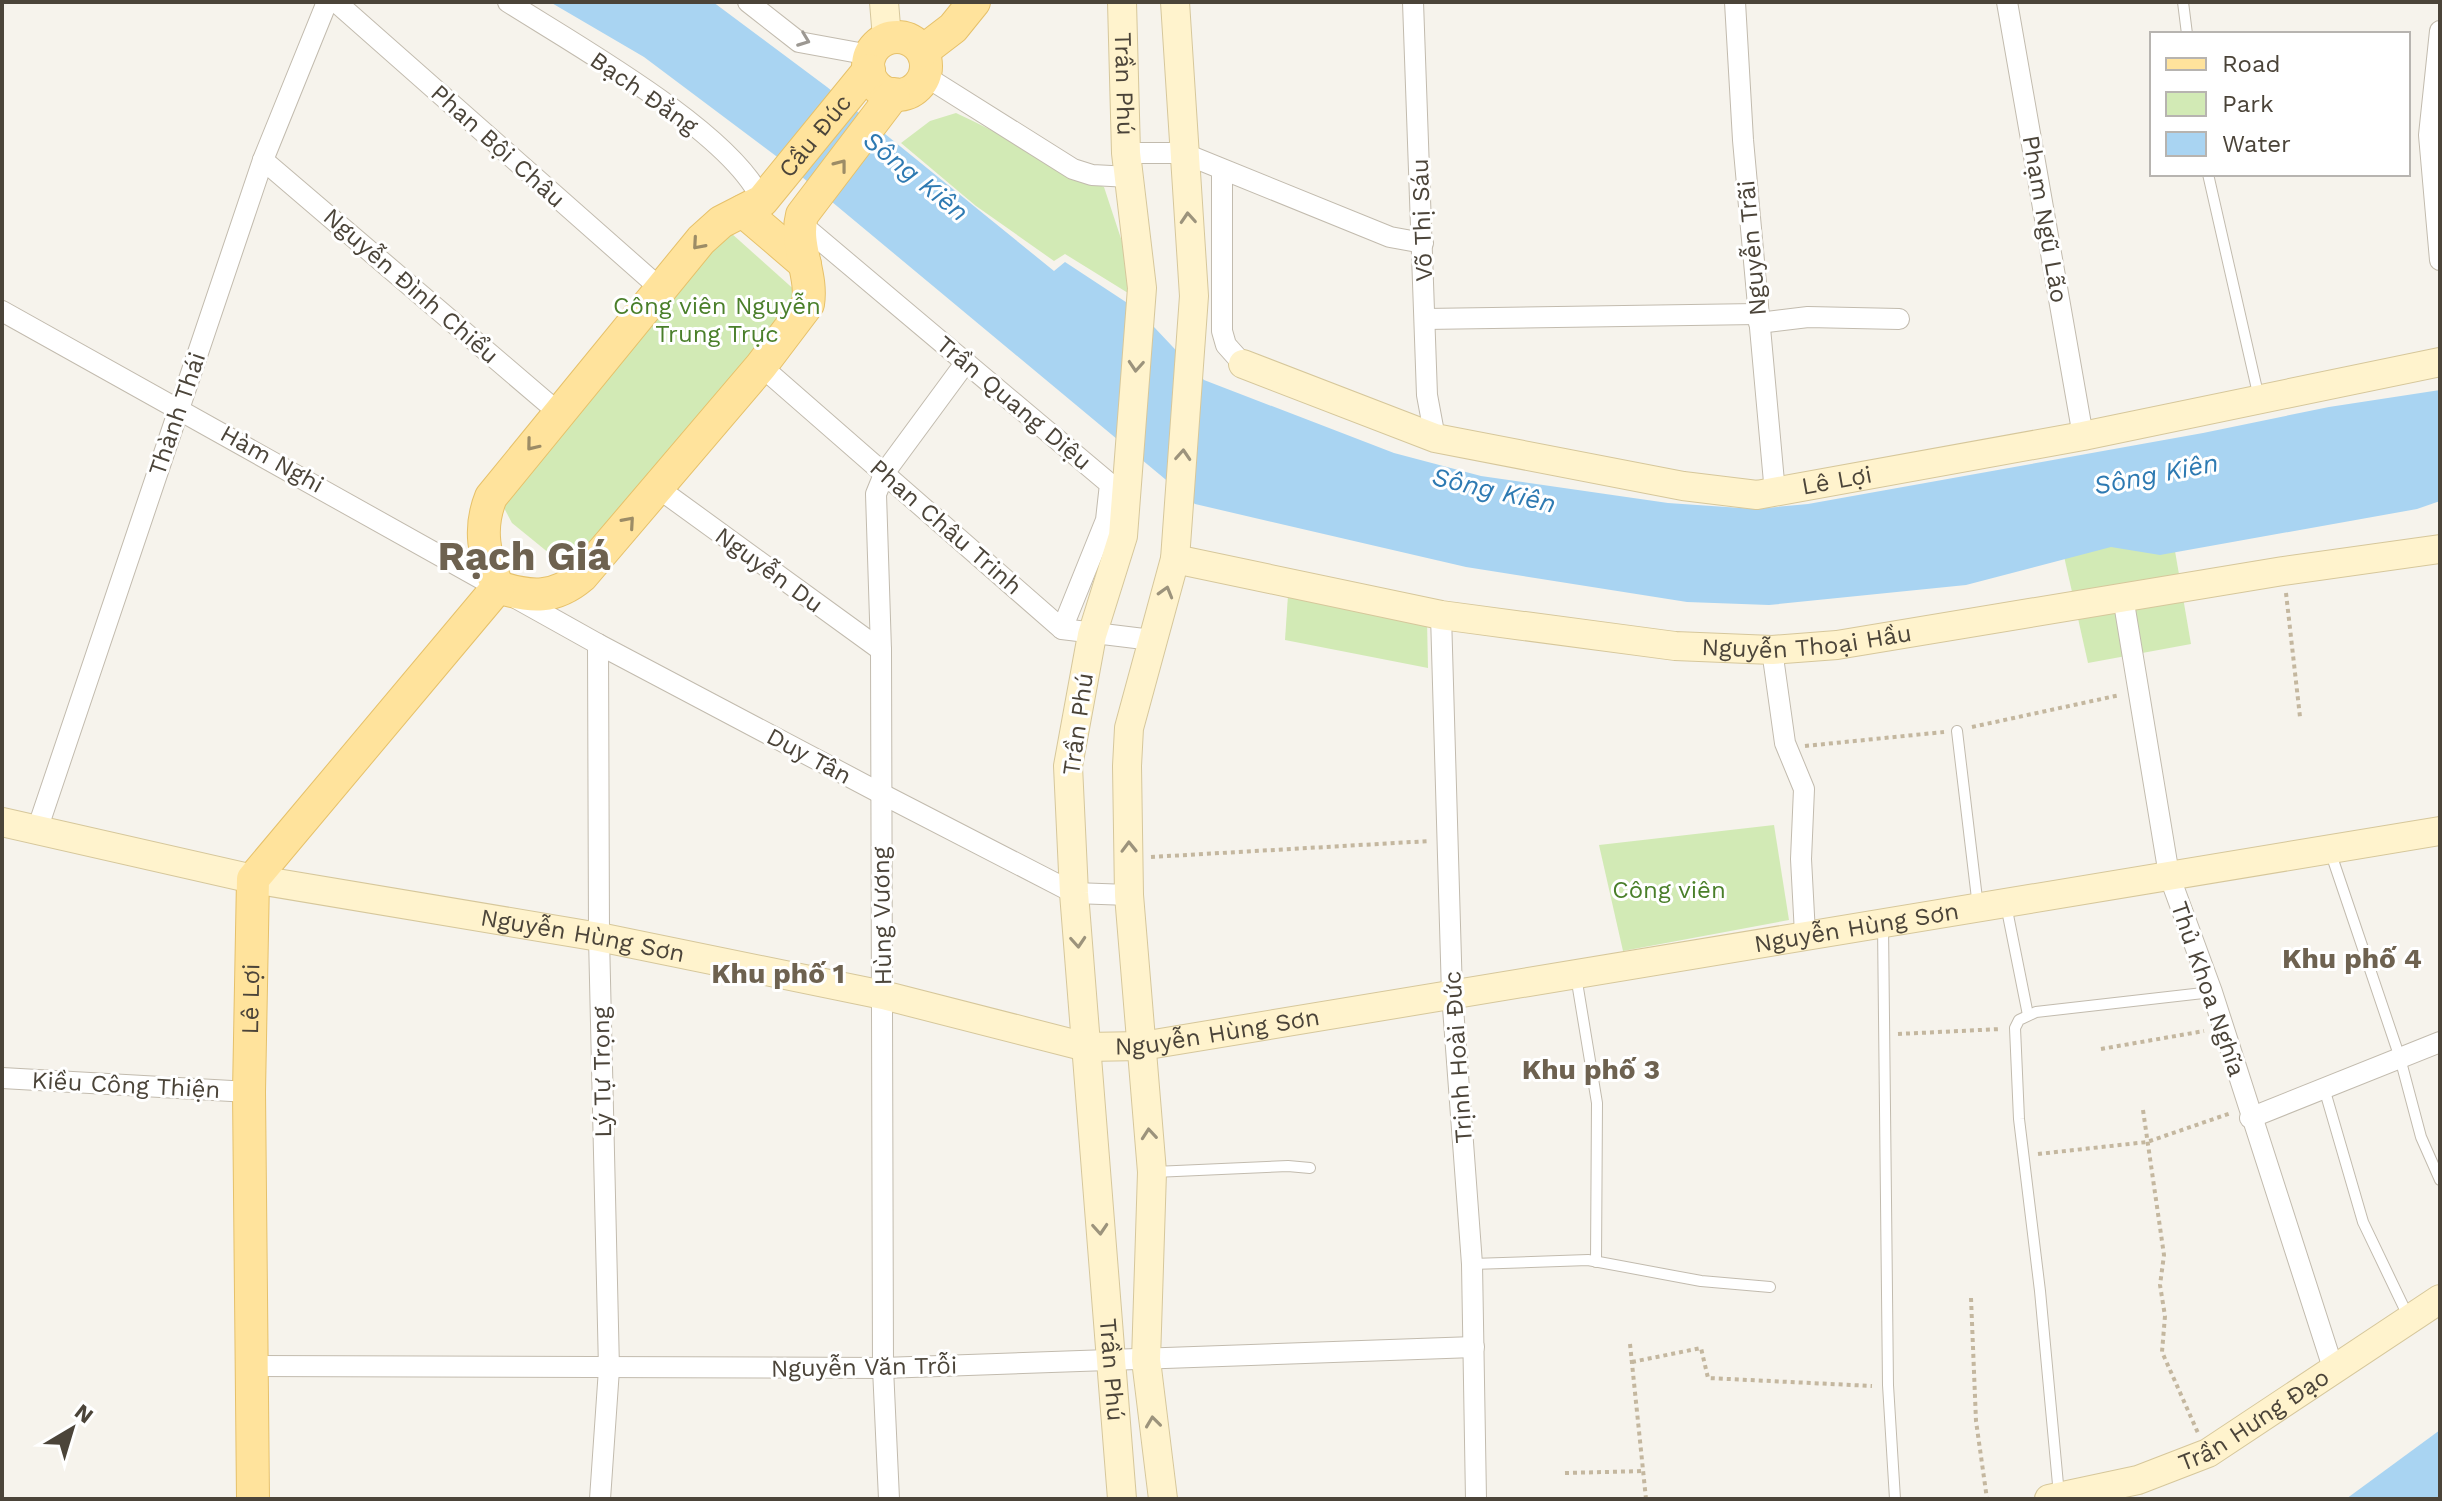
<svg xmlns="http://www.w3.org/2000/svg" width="2442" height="1501" viewBox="0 0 2442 1501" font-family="'Work Sans',sans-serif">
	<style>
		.green { fill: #d2eab5 }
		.water { fill: #a9d4f2 }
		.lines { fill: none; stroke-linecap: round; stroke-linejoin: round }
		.lane-casing { stroke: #c2bbae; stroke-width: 12 }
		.street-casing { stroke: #c2bbae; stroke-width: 22 }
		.secondary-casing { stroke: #d6c79b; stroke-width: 30 }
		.primary-casing { stroke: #e6c16a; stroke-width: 34 }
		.path { stroke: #c4b79f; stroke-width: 4; stroke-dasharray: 4 4; stroke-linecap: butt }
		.lane { stroke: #fff; stroke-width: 10 }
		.street { stroke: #fff; stroke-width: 20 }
		.secondary { stroke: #fff3cd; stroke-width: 28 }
		.primary { stroke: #ffe39c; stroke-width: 32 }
		.oneway { stroke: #9c9892 }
		.oneway2 { stroke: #9c8c66 }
		.oneway3 { stroke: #9c937c }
		.labels { text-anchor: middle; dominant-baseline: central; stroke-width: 6; stroke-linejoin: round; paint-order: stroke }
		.street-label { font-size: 24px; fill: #4b4439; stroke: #fff }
		.park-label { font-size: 24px; fill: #4a7f2a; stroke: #fff }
		.water-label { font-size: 26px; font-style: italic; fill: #2e7ab2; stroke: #fff }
		.quarter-label { font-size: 28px; font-weight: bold; fill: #6e6250; stroke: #fff }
		.town-label { font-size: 40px; font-weight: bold; fill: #6e6250; stroke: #fff }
	</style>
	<rect width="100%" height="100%" fill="#f6f3ec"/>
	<g class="green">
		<path d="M956,113C1007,136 1052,166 1104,187L1131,269L1128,293L1065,254L1054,261L976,206L901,143L930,121Z"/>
		<polygon points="731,233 798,293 801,300 571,571 512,523 503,506 715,236"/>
		<polygon points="2170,522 2191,644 2088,663 2059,534"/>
		<polygon points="1288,595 1427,620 1428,668 1285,640"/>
		<polygon points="1774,825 1789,920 1623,951 1599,845"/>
	</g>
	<g class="water">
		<polygon points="550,2 713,2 827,87 1054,271 1065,262 1138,310 1204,380 1394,453 1481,476 1668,503 1755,509 1808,504 2203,433 2329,407 2440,390 2440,501 2417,509 2160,555 2111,547 1966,585 1769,605 1687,602 1466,567 1195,504 784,162 644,57"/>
		<polygon points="2440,1430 2440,1499 2346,1499"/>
	</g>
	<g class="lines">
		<g class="lane-casing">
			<g id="lane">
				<polyline points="2183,2 2187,34"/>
				<polyline points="2208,174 2259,398"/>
				<polyline points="1957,731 1978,907"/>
				<polyline points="2330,851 2400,1058 2421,1137 2440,1180"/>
				<polyline points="2006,905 2028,1015"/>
				<polyline points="1883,925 1888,1385 1895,1499"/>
				<polyline points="1576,976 1597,1103 1596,1262"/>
				<polyline points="2324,1088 2363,1222 2409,1318"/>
				<polyline points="1154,1172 1288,1166 1310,1168"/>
				<polyline points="1472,1264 1588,1260 1701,1281 1770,1287"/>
				<polyline points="2059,1495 2040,1291 2019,1119 2015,1028 2019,1020 2036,1012 2212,992"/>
			</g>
		</g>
		<g class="street-casing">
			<g id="street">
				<polyline points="336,2 661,289"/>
				<path d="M508,2C574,44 733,133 762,201"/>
				<polyline points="748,2 799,42 870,55"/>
				<polyline points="1413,2 1427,395 1435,438"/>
				<polyline points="1735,2 1743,140 1775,493"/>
				<polyline points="2007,2 2083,436"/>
				<polyline points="2440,31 2429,135 2440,260"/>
				<polyline points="925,76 1073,169 1092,175 1130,177"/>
				<polyline points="1126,153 1183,153 1390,237 1423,243"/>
				<polyline points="263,160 559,413"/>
				<polyline points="1222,170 1222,331 1226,345 1243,364"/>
				<polyline points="800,223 1110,484 1106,520 1062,629"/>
				<polyline points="2,311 598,644 880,793 1074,893 1129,895"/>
				<polyline points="1425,319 1757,314"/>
				<polyline points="1759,323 1808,317 1899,319"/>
				<polyline points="761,366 1062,629 1152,640"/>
				<polyline points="658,488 881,650"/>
				<polyline points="2123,597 2169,875 2212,992 2334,1371"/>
				<polyline points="1441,615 1452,994 1472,1264 1476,1499"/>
				<polyline points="598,644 599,937 609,1369 600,1499"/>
				<polyline points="1772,650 1785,743 1804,789 1801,859 1805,934"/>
				<polyline points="37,830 263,160 327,2"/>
				<polyline points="2,1078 249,1092"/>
				<polyline points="2250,1118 2440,1042"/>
				<polyline points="254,1366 883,1368 1474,1347"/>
				<polyline points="889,1499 883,1368 881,650 876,494 885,472 966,362"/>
			</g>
		</g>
		<g class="secondary-casing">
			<g id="secondary">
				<polyline points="884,2 887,38"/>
				<path id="s1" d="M1122,2L1126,153L1142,288L1123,536L1092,635L1068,766L1074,893L1122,1499"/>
				<path id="s2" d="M1243,364L1435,438L1683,486L1757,495L2083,436L2440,362"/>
				<path id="s3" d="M1175,559L1441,615L1675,646L1772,650L1837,645L2283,571L2440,549"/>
				<path id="s4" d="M2,822L253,879L599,937L883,995L1086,1047L1142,1046L2440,831"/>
				<polyline points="1163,1499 1146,1360 1152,1172 1129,895 1127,766 1129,728 1175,559 1194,296 1175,2"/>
				<path id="s5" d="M2049,1499L2138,1480L2208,1453L2440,1299"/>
			</g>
		</g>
		<g class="primary-casing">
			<g id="primary">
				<circle cx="897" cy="66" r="29"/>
				<polyline points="923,51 953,28 974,2"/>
				<polyline points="743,211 805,264"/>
				<path d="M498,587C531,598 555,599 582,576L761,366L808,304C813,274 794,246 802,215L894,94"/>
				<path id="s6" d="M498,587C484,556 478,529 491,497L701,240L721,222L762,201L869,70"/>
				<path id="s7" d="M253,1499L249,1092L253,879L498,587"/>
			</g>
		</g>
		<g class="path">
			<polyline points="2286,593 2300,717"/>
			<polyline points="1972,727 2120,695"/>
			<polyline points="1805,746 1944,732"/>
			<polyline points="1151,857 1430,841"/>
			<polyline points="1898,1034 2001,1029"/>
			<polyline points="2101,1049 2204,1031"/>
			<polyline points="2143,1110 2164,1255 2160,1285 2165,1316 2162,1352 2198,1433"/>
			<polyline points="2038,1154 2147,1142 2231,1113"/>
			<polyline points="1971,1298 1976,1421 1987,1499"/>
			<polyline points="1630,1344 1646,1499"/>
			<polyline points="1632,1362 1701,1348 1708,1378 1872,1386"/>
			<polyline points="1565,1473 1644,1471"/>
		</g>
		<use href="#lane" class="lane"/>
		<use href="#street" class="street"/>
		<use href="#secondary" class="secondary"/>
		<use href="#primary" class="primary"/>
	</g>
	<defs><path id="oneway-chevron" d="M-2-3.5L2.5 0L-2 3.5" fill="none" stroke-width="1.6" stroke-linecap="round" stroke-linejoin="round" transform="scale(2)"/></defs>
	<use class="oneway" href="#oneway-chevron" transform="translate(804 40) rotate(21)"/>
	<g class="oneway2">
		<use href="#oneway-chevron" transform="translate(841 165) rotate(-52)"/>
		<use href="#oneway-chevron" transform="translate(698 244) rotate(131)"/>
		<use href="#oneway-chevron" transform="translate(532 445) rotate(129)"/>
		<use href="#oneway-chevron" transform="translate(629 522) rotate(-49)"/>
	</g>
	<g class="oneway3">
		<use href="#oneway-chevron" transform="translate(1188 218) rotate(-94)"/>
		<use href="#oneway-chevron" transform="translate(1136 366) rotate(94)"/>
		<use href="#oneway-chevron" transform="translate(1183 455) rotate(-86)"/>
		<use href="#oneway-chevron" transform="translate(1166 592) rotate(-74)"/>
		<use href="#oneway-chevron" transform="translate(1129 847) rotate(-91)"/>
		<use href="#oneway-chevron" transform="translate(1078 942) rotate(86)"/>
		<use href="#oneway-chevron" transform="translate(1149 1134) rotate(-95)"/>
		<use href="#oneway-chevron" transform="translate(1100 1229) rotate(86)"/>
		<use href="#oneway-chevron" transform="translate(1153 1422) rotate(-97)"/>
	</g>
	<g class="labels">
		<g class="street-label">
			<text stroke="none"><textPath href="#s1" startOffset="82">Trần Phú</textPath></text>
			<text transform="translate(644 93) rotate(35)">Bạch Đằng</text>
			<text stroke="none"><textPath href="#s6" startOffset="582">Cầu Đúc</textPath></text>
			<text transform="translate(498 146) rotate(42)">Phan Bội Châu</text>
			<text transform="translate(2045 219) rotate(80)">Phạm Ngũ Lão</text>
			<text transform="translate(1422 220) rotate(-92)">Võ Thị Sáu</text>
			<text transform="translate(1752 248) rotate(-95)">Nguyễn Trãi</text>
			<text transform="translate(411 286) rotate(41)">Nguyễn Đình Chiểu</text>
			<text transform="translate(1014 403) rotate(40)">Trần Quang Diệu</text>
			<text transform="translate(177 414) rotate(-71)">Thành Thái</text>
			<text transform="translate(272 459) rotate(29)">Hàm Nghi</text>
			<text stroke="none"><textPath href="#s2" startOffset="614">Lê Lợi</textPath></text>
			<text transform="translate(946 527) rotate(41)">Phan Châu Trinh</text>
			<text transform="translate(769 570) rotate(36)">Nguyễn Du</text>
			<text stroke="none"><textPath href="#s3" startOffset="640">Nguyễn Thoại Hầu</textPath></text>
			<text transform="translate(1078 724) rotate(-82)">Trần Phú</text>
			<text transform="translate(809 756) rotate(28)">Duy Tân</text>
			<text transform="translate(882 916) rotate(-91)">Hùng Vương</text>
			<text stroke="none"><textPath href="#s4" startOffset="1888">Nguyễn Hùng Sơn</textPath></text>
			<text stroke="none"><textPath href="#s4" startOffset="592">Nguyễn Hùng Sơn</textPath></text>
			<text transform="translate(2208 989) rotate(71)">Thủ Khoa Nghĩa</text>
			<text stroke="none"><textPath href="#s7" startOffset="500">Lê Lợi</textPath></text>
			<text stroke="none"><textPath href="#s4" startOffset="1240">Nguyễn Hùng Sơn</textPath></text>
			<text transform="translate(1458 1057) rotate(-94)">Trịnh Hoài Đức</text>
			<text transform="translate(602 1072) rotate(-91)">Lý Tự Trọng</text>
			<text transform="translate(126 1085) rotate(3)">Kiều Công Thiện</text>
			<text transform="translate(864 1367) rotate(-1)">Nguyễn Văn Trỗi</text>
			<text stroke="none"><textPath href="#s1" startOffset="1378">Trần Phú</textPath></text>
			<text stroke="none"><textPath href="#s5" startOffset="222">Trần Hưng Đạo</textPath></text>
		</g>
		<g class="park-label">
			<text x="717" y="306">Công viên Nguyễn<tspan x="717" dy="28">Trung Trực</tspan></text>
			<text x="1669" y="890">Công viên</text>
		</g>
		<g class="water-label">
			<text transform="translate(916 176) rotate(39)">Sông Kiên</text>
			<text transform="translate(2156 474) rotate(-11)">Sông Kiên</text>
			<text transform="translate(1494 490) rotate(13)">Sông Kiên</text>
		</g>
		<g class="quarter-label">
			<text x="2352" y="958">Khu phố 4</text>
			<text x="778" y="973">Khu phố 1</text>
			<text x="1591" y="1069">Khu phố 3</text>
		</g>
		<g class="town-label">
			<text x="524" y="556">Rạch Giá</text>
		</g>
	</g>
	<rect width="2442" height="1501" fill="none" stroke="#4b4439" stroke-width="8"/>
	<rect x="2150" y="32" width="260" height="144" fill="#ffffff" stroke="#b7b4b0" stroke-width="2"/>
	<rect x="2166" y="58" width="40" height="12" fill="#ffe39c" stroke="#b7b4b0" stroke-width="2"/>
	<text x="2222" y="72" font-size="24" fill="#4b4439">Road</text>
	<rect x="2166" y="92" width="40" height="24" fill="#d2eab5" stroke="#b7b4b0" stroke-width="2"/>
	<text x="2222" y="112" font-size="24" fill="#4b4439">Park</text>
	<rect x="2166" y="132" width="40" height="24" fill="#a9d4f2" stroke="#b7b4b0" stroke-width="2"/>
	<text x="2222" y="152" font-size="24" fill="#4b4439">Water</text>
	<g transform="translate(72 1429) rotate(38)" stroke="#ffffff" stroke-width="6" paint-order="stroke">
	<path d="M0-6L14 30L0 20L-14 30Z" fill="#4b4439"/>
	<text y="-12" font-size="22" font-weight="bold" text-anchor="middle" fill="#4b4439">N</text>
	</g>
</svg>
